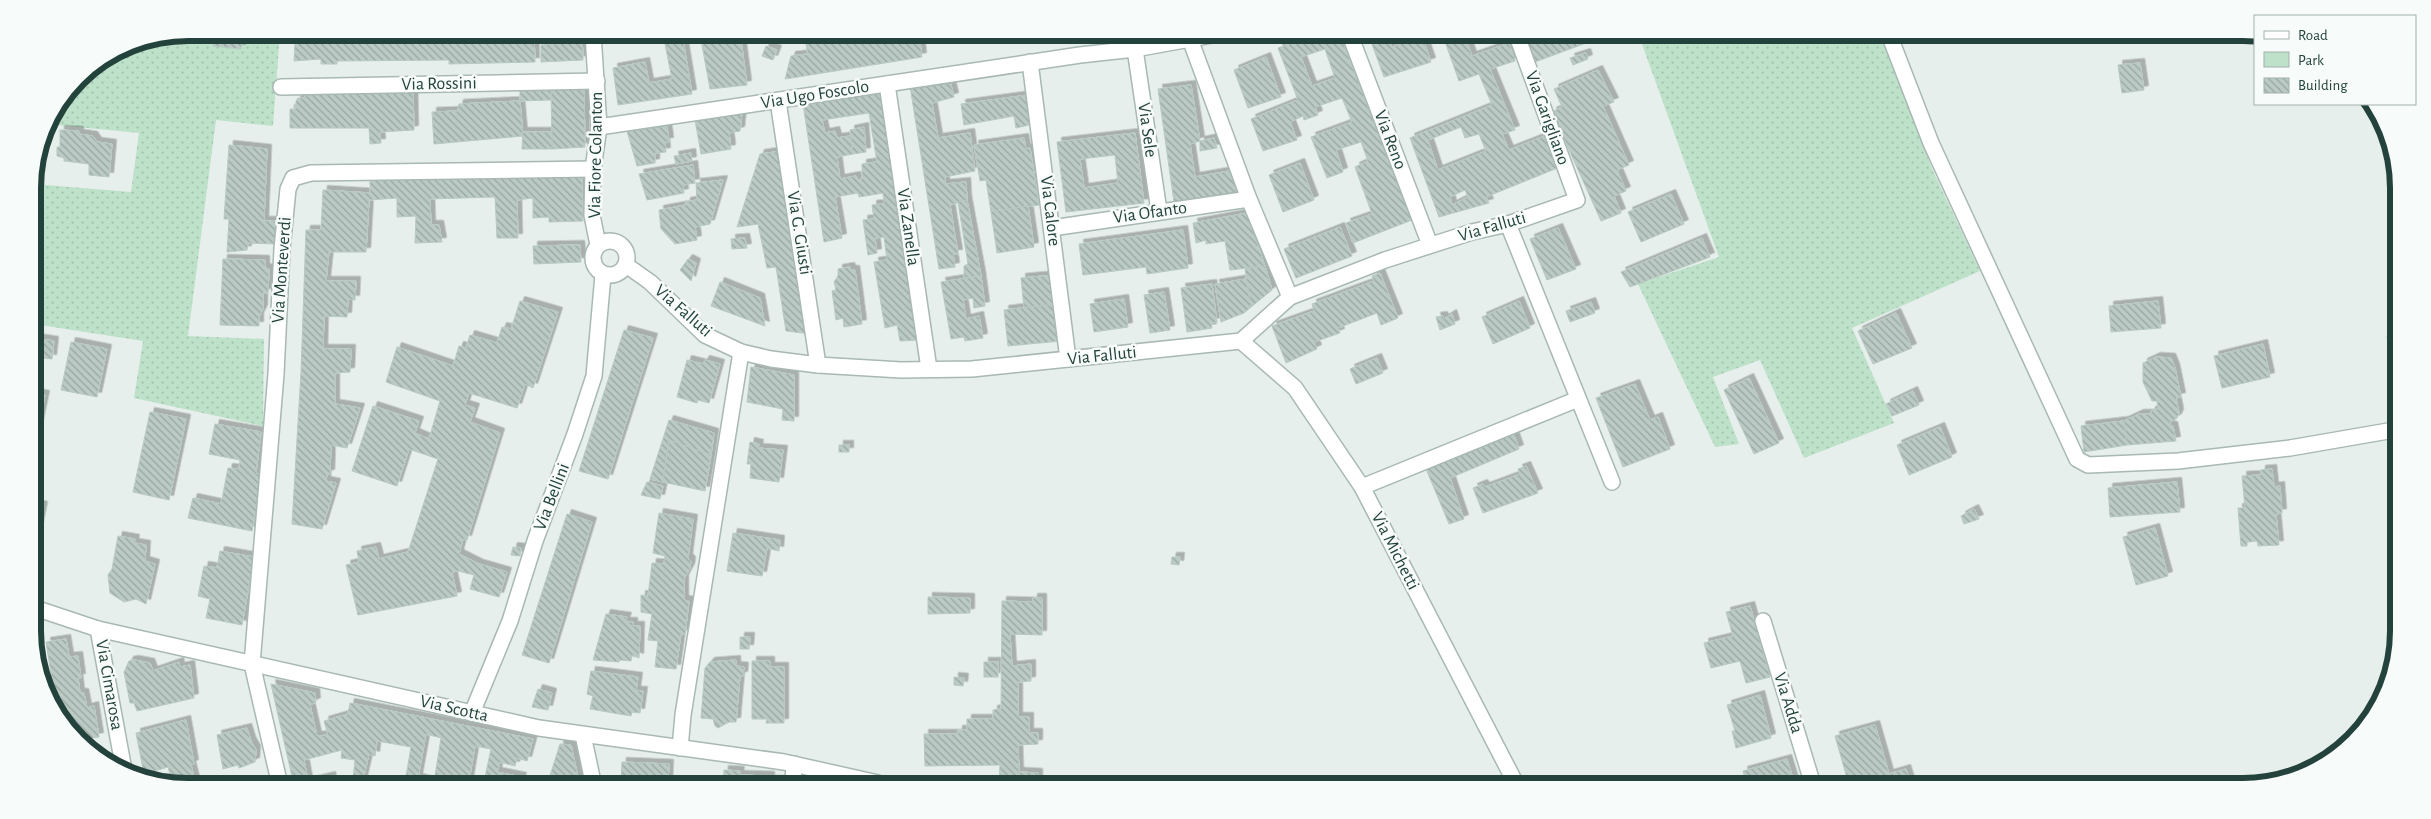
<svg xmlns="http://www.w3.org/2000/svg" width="2431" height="819" viewBox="0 0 2431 819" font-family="'Alegreya Sans',sans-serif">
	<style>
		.green { fill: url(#green-dots) }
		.building { fill: url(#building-back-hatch); stroke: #b7c9c2; fill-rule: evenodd; filter: url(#shadow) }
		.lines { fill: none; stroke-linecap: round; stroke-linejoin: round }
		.minor-casing { stroke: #a8b8b3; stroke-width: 18 }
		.tertiary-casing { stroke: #a8b8b3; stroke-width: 18 }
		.minor { stroke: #fff; stroke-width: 15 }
		.tertiary { stroke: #fff; stroke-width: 15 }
		.labels { text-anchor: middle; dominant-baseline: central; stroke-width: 5; stroke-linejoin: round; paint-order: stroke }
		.street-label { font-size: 18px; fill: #23423b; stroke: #f7fbf9 }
		.rim { fill: none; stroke: #23423b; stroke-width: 6 }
	</style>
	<defs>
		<pattern id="green-dots" width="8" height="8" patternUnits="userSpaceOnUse" patternTransform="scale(1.25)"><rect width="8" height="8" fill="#bee1c9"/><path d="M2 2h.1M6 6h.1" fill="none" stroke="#a3c2ae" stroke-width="1.8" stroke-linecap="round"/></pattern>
		<pattern id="building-back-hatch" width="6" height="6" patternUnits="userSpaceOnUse" patternTransform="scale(1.25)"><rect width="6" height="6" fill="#bbcac4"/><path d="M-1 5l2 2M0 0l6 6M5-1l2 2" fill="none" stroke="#98a6a0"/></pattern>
		<filter id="shadow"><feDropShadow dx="4.5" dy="-4.5" stdDeviation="0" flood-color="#0004"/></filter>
	</defs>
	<rect width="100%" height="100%" fill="#e6efeb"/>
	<g class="green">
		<path d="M189,33H280L273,126L216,120L188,336L264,339L263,426L134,398L143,341L34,324L33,184L131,192L139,133L47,124L48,120C60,104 76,69 98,70L99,65L129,44Z"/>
		<polygon points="1639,36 1881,37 1933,171 1980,271 1852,328 1894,423 1804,458 1760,360 1713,377 1739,444 1715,447 1638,284 1719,257"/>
	</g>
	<g class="building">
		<polygon points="214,33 245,33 242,35 241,49 213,46"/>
		<polygon points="336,33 448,33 448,35 534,33 535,62 449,64 449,60 337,61 337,64 321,64 321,59 294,61 295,43 318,43 318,35 337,36"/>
		<polygon points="538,34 582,34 583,60 541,62 541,45 555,44 555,34"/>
		<polygon points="642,34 663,34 664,38 642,42"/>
		<polygon points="663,34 682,34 692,94 618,105 613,68 645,62 649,83 672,79"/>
		<polygon points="700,34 770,34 770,37 741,40 747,85 710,89"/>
		<polygon points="798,34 843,34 845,44 868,40 866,34 919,34 922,57 785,79 791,56 808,54 804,35"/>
		<path d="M1315,35H1340L1412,220L1353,243L1346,223L1372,214L1355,167L1368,161L1361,142L1336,150L1343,172L1327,178L1311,137L1352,122L1342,98L1315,107L1318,115L1304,120L1303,116L1290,122L1297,140L1263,151L1251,119L1298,100L1278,48ZM1325,49L1335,78L1312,86L1301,57Z"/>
		<polygon points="1369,36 1387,36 1392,47 1422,36 1431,62 1384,77"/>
		<path d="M1443,36H1465L1472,56L1509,43L1515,61L1490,69L1515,130L1502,134L1509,150L1547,135L1560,167L1486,197L1489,203L1439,217L1410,138L1492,105L1479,74L1459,81ZM1461,127L1465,138L1479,134L1486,151L1438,170L1428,140ZM1465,190L1468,197L1452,205L1450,197Z"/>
		<polygon points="1545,36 1605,36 1535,62 1528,46 1533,40"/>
		<polygon points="766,46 777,50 773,60 762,56"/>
		<polygon points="1586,53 1588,59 1573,65 1570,58"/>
		<polygon points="1266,57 1281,97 1248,108 1234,70"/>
		<polygon points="2140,63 2144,90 2122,93 2118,65"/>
		<polygon points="1598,70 1614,102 1603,106 1629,165 1617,170 1626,191 1614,196 1621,213 1601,221 1552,112 1562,107 1554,89"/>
		<polygon points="950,81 954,97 932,103 938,138 970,133 975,171 945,177 945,184 966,182 967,200 950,205 958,254 953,254 955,267 939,269 910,86"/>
		<polygon points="1191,85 1200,141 1190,144 1195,177 1229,171 1238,192 1174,202 1158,89"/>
		<polygon points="413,89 414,130 380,132 381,143 370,144 369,128 290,128 290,109 296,109 296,101 298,98 305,98 305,91"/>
		<polygon points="551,89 584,89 585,147 552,149"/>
		<polygon points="551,89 551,100 520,101 520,91"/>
		<path d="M884,91L921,340L900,341L897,325L885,328L874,262L887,260L884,237L875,238L877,253L868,255L863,220L874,219L872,205L884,204L883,193L859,197L858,193L835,197L842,238L824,242L803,104ZM869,113L877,162L862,164V179L858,180L856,176L840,179L837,157L853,154L850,136L837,138L835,131L825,133L822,120Z"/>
		<polygon points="1028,95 1033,124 1016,128 1014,116 964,125 961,104"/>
		<polygon points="520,101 523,136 434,144 432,112 458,111 459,104"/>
		<polygon points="742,112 740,131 729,133 731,149 701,154 695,120"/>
		<polygon points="667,126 669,142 665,142 666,152 655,153 655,163 637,166 627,131"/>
		<polygon points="864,127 866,152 853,154 850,130"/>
		<polygon points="60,130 79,131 79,134 93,136 97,142 112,144 109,177 89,175 89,164 64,161 64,158 57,156 57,147 60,147"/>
		<polygon points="523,132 552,132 552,149 522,149"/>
		<path d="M1135,133L1144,203L1066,212L1057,142ZM1115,155L1118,183L1084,188L1080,159Z"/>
		<polygon points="1024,138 1026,149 1030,148 1039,205 991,212 986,180 980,181 974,145"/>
		<polygon points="1214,138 1217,148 1200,151 1200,141"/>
		<polygon points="229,145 267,149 264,221 276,221 276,244 248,243 247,250 227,252 229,219 224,219"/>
		<polygon points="782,151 811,334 786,331 776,267 767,268 758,224 737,227 760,154"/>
		<polygon points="691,153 692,161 676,164 674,156"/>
		<polygon points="1300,163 1314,200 1283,212 1269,175"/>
		<polygon points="693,165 695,183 683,185 684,193 647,200 639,174"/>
		<polygon points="582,176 583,221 549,222 549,217 533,218 533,198 517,200 518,238 497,238 495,197 430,199 431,225 439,225 442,242 415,243 416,216 397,217 397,198 369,200 366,252 329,252 326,281 356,281 355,300 348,299 347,317 324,316 323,349 351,349 350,372 335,373 335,404 360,408 347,448 331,445 330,474 327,474 326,481 336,483 322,529 292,524 301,372 306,230 321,230 323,190 370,193 370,180"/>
		<polygon points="723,180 710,224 695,227 697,240 675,244 661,229 659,210 686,205 686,202 697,200 696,183"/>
		<polygon points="1671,194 1684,224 1641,242 1628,212"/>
		<polygon points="967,200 981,276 964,278 964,266 968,264 958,202"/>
		<polygon points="1028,206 1034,247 997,253 991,212"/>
		<polygon points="1247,213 1265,266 1230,270 1225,241 1206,244 1206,240 1196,243 1193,223"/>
		<polygon points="1340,227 1352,256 1296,278 1284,249"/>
		<polygon points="1558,228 1576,269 1547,280 1530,239"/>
		<polygon points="1183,230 1188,268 1147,274 1146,267 1083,275 1079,244"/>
		<polygon points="745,238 747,248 732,249 731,239"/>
		<polygon points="1702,238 1710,257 1630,287 1621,272"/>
		<polygon points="580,245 581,262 534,264 533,246"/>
		<polygon points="223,259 265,260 265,268 269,269 268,293 263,293 263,309 259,317 259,326 220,325"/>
		<polygon points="688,259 696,263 691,281 680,270"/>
		<polygon points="1265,266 1272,290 1251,307 1245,269"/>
		<polygon points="850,267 851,270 855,270 862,324 844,327 843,318 836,320 832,291 836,290 834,282 838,276 838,269"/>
		<polygon points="1380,273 1398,318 1381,325 1377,313 1338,328 1340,333 1314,342 1317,349 1286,363 1272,326 1314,311 1312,304 1374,281 1372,276"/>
		<polygon points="1054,275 1057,304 1024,308 1021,278"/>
		<polygon points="981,276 985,306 974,308 973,298 963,300 966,319 979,316 983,338 965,341 964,337 951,339 941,282"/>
		<polygon points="1246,279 1251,307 1244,313 1221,322 1215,284"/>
		<polygon points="720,282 760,298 765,326 711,306"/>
		<polygon points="1212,284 1217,322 1211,323 1212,328 1187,332 1181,288"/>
		<polygon points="1164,292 1170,330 1150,333 1144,295"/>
		<polygon points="1124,299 1128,327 1094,332 1090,304"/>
		<polygon points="520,301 558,312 533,388 525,384 517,408 469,393 465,405 475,408 470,422 500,433 467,540 463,539 459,554 479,564 507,572 499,597 470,589 474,575 458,571 452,572 457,596 358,615 346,565 359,562 357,551 376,547 379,559 408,552 438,459 409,449 397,486 352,471 373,406 419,421 415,433 429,439 440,401 386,382 397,347 453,366 459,346 466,348 470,335 497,343 502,327 511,329"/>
		<polygon points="1519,301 1530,328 1493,344 1482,317"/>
		<polygon points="2158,301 2161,328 2111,332 2109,306"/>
		<polygon points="1591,302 1595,313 1570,322 1566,311"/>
		<polygon points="1057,304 1061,341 1008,346 1004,310"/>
		<polygon points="1896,313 1912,348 1873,364 1858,331"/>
		<polygon points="1452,314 1455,324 1440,330 1436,317 1443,316 1444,319"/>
		<polygon points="624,330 653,338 608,479 579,471"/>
		<polygon points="2395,334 2395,347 2389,348 2387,336"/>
		<polygon points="34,338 54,341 52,359 34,357"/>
		<polygon points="71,342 107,349 97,397 61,390"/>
		<polygon points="2263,344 2270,377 2222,388 2214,356"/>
		<polygon points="2156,357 2171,358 2175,368 2181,397 2176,398 2179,413 2177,418 2170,422 2170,426 2173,426 2176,441 2127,445 2124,421 2139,414 2151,414 2151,411 2158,409 2157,401 2152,401 2143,382 2143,363"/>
		<polygon points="1377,358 1383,373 1356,384 1350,369"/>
		<polygon points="687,360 703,364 705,360 720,364 709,403 698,400 697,403 677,397"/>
		<polygon points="751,367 794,375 794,421 782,420 783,409 747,402"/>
		<polygon points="1749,378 1779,443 1754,454 1724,390"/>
		<polygon points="1635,384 1650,420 1658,417 1670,449 1623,467 1596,398"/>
		<polygon points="1913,391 1919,405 1892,416 1886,404"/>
		<polygon points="34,393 45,395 34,447"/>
		<polygon points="150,412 186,419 169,500 133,492"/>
		<polygon points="669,420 714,433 711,455 669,440 663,482 650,479"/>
		<polygon points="2124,421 2127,445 2084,452 2081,426"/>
		<polygon points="215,424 261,432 256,473 263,476 252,531 188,518 193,498 221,504 228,468 239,469 240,460 209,454"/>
		<polygon points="1511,427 1519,449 1450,478 1464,519 1449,524 1424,464"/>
		<polygon points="1940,427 1952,457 1909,475 1897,445"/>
		<polygon points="669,440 711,455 705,491 663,482"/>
		<polygon points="750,442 759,444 758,448 783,450 779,482 750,478 751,464 747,464"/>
		<rect x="839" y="445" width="10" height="7"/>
		<polygon points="1526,466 1538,493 1483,513 1473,488 1483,484 1485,487 1520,474 1518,469"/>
		<polygon points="2272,469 2274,487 2280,486 2282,513 2276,514 2279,545 2258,546 2257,541 2247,542 2247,546 2241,546 2238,508 2245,508 2242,476 2261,475 2261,470"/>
		<polygon points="647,482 663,486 660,499 641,495"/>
		<polygon points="2177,482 2180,512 2110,517 2108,488"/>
		<polygon points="35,504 43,506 35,545"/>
		<polygon points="1974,509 1979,519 1964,524 1961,516"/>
		<polygon points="659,513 693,519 688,558 691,561 690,568 684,579 684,600 689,601 685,634 681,634 676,669 655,667 658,641 648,640 652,614 641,612 641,595 648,596 652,563 664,564 665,556 653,553"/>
		<polygon points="567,514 592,522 549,663 522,655"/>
		<polygon points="2155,528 2168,576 2136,585 2123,537"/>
		<polygon points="733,533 780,540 779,551 767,548 762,576 727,571"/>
		<polygon points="118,536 135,539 134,543 146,545 145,561 155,564 146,604 136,599 124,602 110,593 108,575 112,569"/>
		<polygon points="513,547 521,548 520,556 511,555"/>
		<polygon points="220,551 254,557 242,625 206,618 210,599 198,596 204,566 217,568"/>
		<polygon points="1172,557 1180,557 1179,565 1171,564"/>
		<polygon points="928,597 970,598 970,613 928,614"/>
		<polygon points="1033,598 1042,598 1042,635 1010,634 1012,666 1031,664 1031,681 1018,682 1018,717 1029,717 1029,733 1038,733 1038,744 1018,745 1019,772 1038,773 1038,783 999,783 1000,765 925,766 924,734 958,734 958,730 967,730 967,719 993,719 993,710 1001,709 1002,601 1033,602"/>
		<polygon points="1750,606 1770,677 1746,683 1740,661 1711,668 1704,643 1733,636 1726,612"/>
		<polygon points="606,614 627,617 625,622 633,622 633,626 640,626 639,658 632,655 631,661 621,660 619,662 593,660"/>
		<polygon points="740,637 750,637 749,649 740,649"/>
		<polygon points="66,639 69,657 78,656 81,678 78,678 80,693 84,693 87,708 94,706 99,737 79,740 79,731 71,733 48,687 53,686 46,642"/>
		<polygon points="134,660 150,663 153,671 179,662 180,667 190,665 194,698 137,711 134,703 130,703 124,672 129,661"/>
		<polygon points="736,660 736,666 744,667 743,676 740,676 736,722 729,722 718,728 715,726 713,719 701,718 705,668 710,662"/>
		<polygon points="752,661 770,661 770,667 784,667 784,723 766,723 767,719 752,719"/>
		<rect x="984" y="662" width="14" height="15"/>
		<polygon points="591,671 638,677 636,691 643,691 640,713 632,712 631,716 590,709 593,696 587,694"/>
		<polygon points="954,677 964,678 963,686 954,685"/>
		<polygon points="271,684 315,693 316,702 310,705 317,736 328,735 324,721 348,714 350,703 533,739 527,761 517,758 515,766 500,762 497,772 522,777 520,782 484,782 491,749 475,746 469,781 474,782 434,782 441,738 426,734 418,778 433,782 405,782 411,747 377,741 375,756 369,754 363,780 353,779 355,760 341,758 342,750 304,760 308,781 293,781"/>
		<polygon points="538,689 552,693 548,710 532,707"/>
		<polygon points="1760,695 1771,738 1736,748 1732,731 1735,731 1727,705"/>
		<polygon points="186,720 194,764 191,765 195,781 161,781 160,779 171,777 168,767 148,773 143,769 136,733"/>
		<polygon points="1875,725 1889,774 1906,769 1911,785 1885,785 1882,777 1849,785 1835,736"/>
		<polygon points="247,728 251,741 256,750 255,762 239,768 238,765 223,769 217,735"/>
		<polygon points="560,744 571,745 579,782 548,782"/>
		<polygon points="1787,759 1795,785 1747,785 1743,771"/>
		<polygon points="622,762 669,764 668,782 621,782"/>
		<polygon points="724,770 740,771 739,775 770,776 770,780 785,780 785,783 723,782"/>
		<polygon points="331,776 332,782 310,781"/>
	</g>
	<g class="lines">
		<g class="minor-casing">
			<g id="minor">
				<polyline points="593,34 599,127 593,169 592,215 598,245"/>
				<polyline points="1350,35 1430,245"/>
				<polyline points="1890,37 1931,143 2077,459 2088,465 2178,461 2290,448 2394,430"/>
				<polyline points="1190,39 1249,199 1290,297"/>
				<polyline points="1135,49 1159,211"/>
				<polyline points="1030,62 1068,359"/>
				<polyline points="887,84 929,369"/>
				<polyline points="281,87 597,81"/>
				<polyline points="778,101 818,365"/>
				<polyline points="599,127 1080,55 1135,49 1212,35"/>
				<polyline points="1508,224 1612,482"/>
				<polyline points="1052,228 1249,199"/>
				<circle cx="610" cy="258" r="17"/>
				<polyline points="626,265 650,282 705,335 741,352 771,359 818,365 901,370 972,369 1241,341 1290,297 1385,260 1472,232 1508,224 1577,200 1517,36"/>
				<polyline points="1241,341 1295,388 1362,487 1516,784"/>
				<polyline points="1362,487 1578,399"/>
				<polyline points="1763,621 1813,785"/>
				<polyline points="98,629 124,770"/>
				<polyline points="472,713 510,621 535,541 575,434 594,376 603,275"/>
				<polyline points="583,735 593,782"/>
				<polyline points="680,748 683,715 741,352"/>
				<polyline points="279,781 252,664 276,374 282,249 288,189 293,178 311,173 593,169"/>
				<polyline points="793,783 794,764"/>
			</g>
		</g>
		<g class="tertiary-casing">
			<polyline id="tertiary" points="35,608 98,629 539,728 784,762 878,783"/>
		</g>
		<use href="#minor" class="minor"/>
		<use href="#tertiary" class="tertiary"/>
	</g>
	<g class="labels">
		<g class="street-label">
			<text transform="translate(439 84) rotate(-1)">Via Rossini</text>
			<text transform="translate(815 95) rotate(-9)">Via Ugo Foscolo</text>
			<text transform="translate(1547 118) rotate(70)">Via Garigliano</text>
			<text transform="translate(1147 130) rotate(82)">Via Sele</text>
			<text transform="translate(1390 140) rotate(69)">Via Reno</text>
			<text transform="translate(596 155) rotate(-89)">Via Fiore Colanton</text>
			<text transform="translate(1050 211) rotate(83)">Via Calore</text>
			<text transform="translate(1150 213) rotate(-8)">Via Ofanto</text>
			<text transform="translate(908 227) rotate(82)">Via Zanella</text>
			<text transform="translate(1492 227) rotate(-16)">Via Falluti</text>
			<text transform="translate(799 233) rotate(81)">Via G. Giusti</text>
			<text transform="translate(282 270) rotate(-86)">Via Monteverdi</text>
			<text transform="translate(683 311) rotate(41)">Via Falluti</text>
			<text transform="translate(1102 356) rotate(-6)">Via Falluti</text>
			<text transform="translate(552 497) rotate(-69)">Via Bellini</text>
			<text transform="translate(1395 551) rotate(63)">Via Michetti</text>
			<text transform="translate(109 685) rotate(80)">Via Cimarosa</text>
			<text transform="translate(1788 703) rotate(73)">Via Adda</text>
			<text transform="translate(454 709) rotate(13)">Via Scotta</text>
		</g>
	</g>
	<path d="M0 0H2431V819H0ZM188 41H2243A147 147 0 0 1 2390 188V631A147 147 0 0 1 2243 778H188A147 147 0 0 1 41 631V188A147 147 0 0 1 188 41Z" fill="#f7fbf9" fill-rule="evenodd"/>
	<path class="rim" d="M188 41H2243A147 147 0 0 1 2390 188V631A147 147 0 0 1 2243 778H188A147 147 0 0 1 41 631V188A147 147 0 0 1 188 41Z"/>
	<rect x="2254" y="15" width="162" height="90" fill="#f7fbf9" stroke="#a2b1ad"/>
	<rect x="2264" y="31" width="25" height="8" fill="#ffffff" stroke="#a2b1ad"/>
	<text x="2298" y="40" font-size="15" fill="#23423b">Road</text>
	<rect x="2264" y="52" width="25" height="15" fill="#bee1c9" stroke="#a2b1ad"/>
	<text x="2298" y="65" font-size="15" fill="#23423b">Park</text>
	<rect x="2264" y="78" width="25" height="15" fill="url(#building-back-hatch)" stroke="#a2b1ad"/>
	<text x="2298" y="90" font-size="15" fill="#23423b">Building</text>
</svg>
